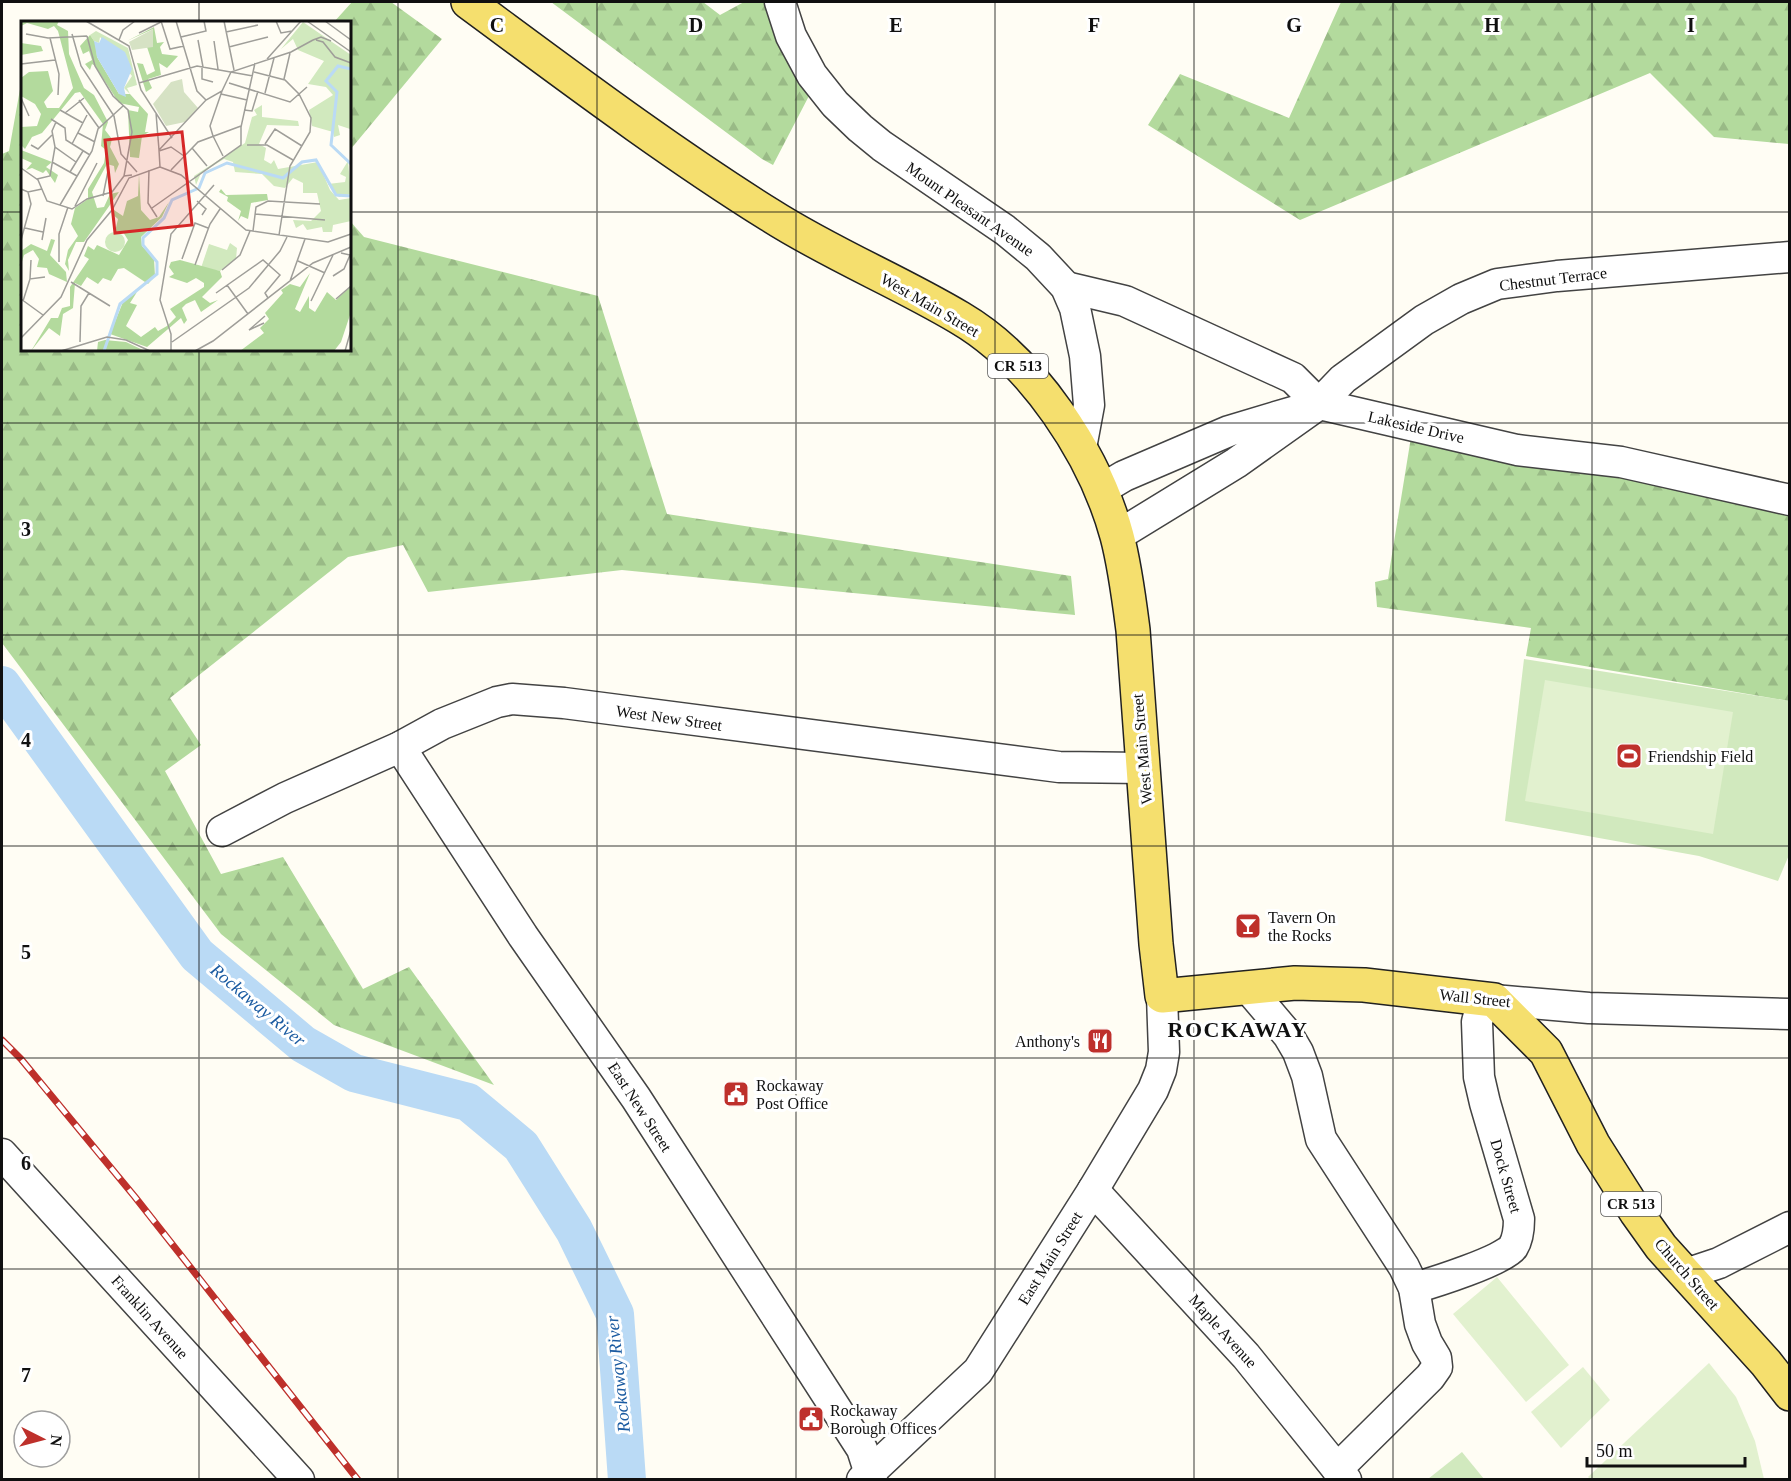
<svg xmlns="http://www.w3.org/2000/svg" width="1791" height="1481" viewBox="0 0 1791 1481" font-family="Georgia,serif">
	<style>
		.grass { fill: #d1e9be }
		.forest { fill: url(#forest-firs) }
		.pitch { fill: #e2f1cf }
		.lines { fill: none; stroke-linecap: round; stroke-linejoin: round }
		.river { stroke: #badaf5; stroke-width: 38 }
		.minor-casing { stroke: #434343; stroke-width: 33 }
		.major-casing { stroke: #212121; stroke-width: 36 }
		.minor { stroke: #fff; stroke-width: 30 }
		.major { stroke: #f5df6e; stroke-width: 33 }
		.rail-casing { stroke: #be302b; stroke-width: 7 }
		.rail { stroke: #fff; stroke-width: 4.5; stroke-dasharray: 14; stroke-linecap: butt }
		.grid { fill: none; stroke: #101010; stroke-width: 1.5; stroke-opacity: 0.55 }
		.labels { text-anchor: middle; dominant-baseline: central; stroke-width: 6; stroke-linejoin: round; paint-order: stroke }
		.shield { fill: #fff; stroke: #585858; stroke-width: 1.5 }
		.shield-label { font-size: 15px; font-weight: bold; fill: #101010 }
		.street-label { font-size: 16px; fill: #101010; stroke: #fff }
		.poi-label { font-size: 16px; fill: #101010; stroke: #fff; text-anchor: start }
		.water-label { font-size: 18px; font-style: italic; fill: #1b5ba1; stroke: #fff }
		.district-label { font-size: 22px; font-weight: bold; letter-spacing: 1.5px; fill: #101010; stroke: #fff }
		.inset-river { fill: none; stroke: #badaf5; stroke-width: 3 }
		.inset-road { fill: none; stroke: #9f9e99; stroke-width: 1.5 }
		.view { fill: #d62828; fill-opacity: 0.15; stroke: #d62828; stroke-width: 3 }
		.inset-edge { fill: none; stroke: #101010; stroke-width: 3 }
		.grid-label { font-size: 20px; text-anchor: middle; font-weight: bold; fill: #101010; stroke: #fff; stroke-width: 6; stroke-linejoin: round; paint-order: stroke }
	</style>
	<defs>
		<pattern id="forest-firs" width="22" height="20" patternUnits="userSpaceOnUse" patternTransform="scale(1.5)"><rect width="22" height="20" fill="#b3da9d"/><path d="M5 1l3.5 6h-7zM16 11l3.5 6h-7z" fill="#99ba86"/></pattern>
	</defs>
	<rect width="100%" height="100%" fill="#fffdf4"/>
	<g class="grass">
		<polygon points="1524,659 1789,701 1789,855 1778,881 1699,856 1505,821"/>
		<polygon points="1462,1452 1484,1479 1428,1479"/>
	</g>
	<g class="forest">
		<polygon points="352,2 391,2 442,39 350,150 350,22 334,22"/>
		<polygon points="551,2 703,2 720,15 744,2 770,2 811,92 773,165 762,159"/>
		<polygon points="1341,2 1789,2 1789,144 1714,137 1650,73 1300,220 1148,125 1180,74 1289,118"/>
		<polygon points="22,78 22,350 350,350 350,221 364,237 598,296 667,514 1071,576 1075,615 622,570 428,592 403,545 348,557 170,698 201,745 165,771 221,874 283,857 363,989 409,967 494,1085 334,1025 221,934 2,643 2,154 9,151"/>
		<polygon points="1412,431 1789,508 1789,701 1526,656 1531,628 1377,607 1375,582 1388,579"/>
	</g>
	<g class="pitch">
		<polygon points="1545,680 1733,712 1713,834 1525,801"/>
		<polygon points="1497,1277 1569,1365 1526,1402 1453,1314"/>
		<polygon points="1709,1363 1736,1397 1755,1441 1764,1479 1590,1479 1588,1477"/>
		<polygon points="1583,1367 1610,1400 1561,1448 1531,1412"/>
	</g>
	<g class="lines">
		<polyline class="river" points="2,685 197,955 303,1044 354,1073 468,1102 521,1146 574,1230 615,1314 627,1480"/>
		<g class="minor-casing">
			<g id="minor">
				<polyline points="780,2 791,36 812,75 835,104 860,128 882,146 1005,230 1038,257 1066,287 1075,308 1085,356 1089,405 1081,448"/>
				<polyline points="1066,287 1125,301 1293,378 1319,404 1517,450 1621,462 1790,500"/>
				<polyline points="1102,489 1124,476 1229,431 1296,411"/>
				<polyline points="1117,536 1236,463 1319,404 1343,379 1424,320 1461,299 1497,284 1557,276 1790,257"/>
				<polyline points="400,747 523,936 636,1098 862,1449 872,1480"/>
				<polyline points="222,831 285,798 400,747 442,724 497,702 512,699 564,703 1059,767 1143,768"/>
				<polyline points="1249,989 1288,1035 1298,1052 1307,1076 1321,1139 1404,1267 1414,1288 1420,1324 1427,1343 1436,1358 1437,1367 1430,1377 1337,1469"/>
				<polyline points="1494,1000 1589,1008 1790,1014"/>
				<polyline points="2,1154 299,1480"/>
				<polyline points="1093,1190 1246,1356 1346,1480"/>
				<polyline points="1686,1274 1719,1263 1790,1227"/>
				<path d="M1414,1288C1432,1283 1505,1260 1513,1247C1518,1239 1519,1228 1519,1219L1485,1103L1479,1077L1477,1022L1483,999"/>
				<polyline points="862,1480 978,1371 1093,1190 1153,1090 1161,1070 1164,1052 1162,996"/>
			</g>
		</g>
		<g class="major-casing">
			<path id="major" d="M468,2C567,75 666,150 770,215C831,254 898,281 960,318C1033,361 1095,455 1117,536C1125,566 1129,599 1133,630L1156,944L1162,996L1295,983L1364,985L1494,1000L1546,1052L1593,1144L1636,1212L1661,1247L1766,1363L1790,1394"/>
		</g>
		<use href="#minor" class="minor"/>
		<use href="#major" class="major"/>
		<g class="rail-casing">
			<polyline id="rail" points="2,1040 21,1059 135,1197 358,1480"/>
		</g>
		<use href="#rail" class="rail"/>
	</g>
	<path class="grid" d="M199,2V22M398,2V1480M597,2V1480M796,2V1480M995,2V1480M1194,2V1480M1393,2V1480M1592,2V1480M2,212H22M350,212H1790M199,350V1480M2,423H1790M2,635H1790M2,846H1790M2,1058H1790M2,1269H1790"/>
	<defs>
		<g id="stadium-square" transform="scale(1.35)"><rect x="-9" y="-9" width="18" height="18" rx="4" fill="#be302b" stroke="#fff"/><path d="M0-5a6.5 5 0 1 0 0 10a6.5 5 0 1 0 0-10ZM-3.5-1.8h7v3.6h-7Z" fill="#fff"/></g>
		<g id="bar-square" transform="scale(1.35)"><rect x="-9" y="-9" width="18" height="18" rx="4" fill="#be302b" stroke="#fff"/><path d="M-6-5H6L.8 .8V4.5H3.5V6h-7V4.5H-.8V.8Z" fill="#fff"/></g>
		<g id="restaurant-square" transform="scale(1.35)"><rect x="-9" y="-9" width="18" height="18" rx="4" fill="#be302b" stroke="#fff"/><path d="M-5-6h1v4h1v-4h1v4h1v-4h1v5L-1.5 .5V6h-2V.5L-5-1ZM5-6V6H3V1.5H1.5Q1.5-4 5-6Z" fill="#fff"/></g>
		<g id="civic-square" transform="scale(1.35)"><rect x="-9" y="-9" width="18" height="18" rx="4" fill="#be302b" stroke="#fff"/><path d="M-.6-6.5H3V-4.5H.6V-3L4-1V1h2V6H-6V1h2V-1L-.6-3ZM-1.2 2.5V6h2.4V2.5Z" fill="#fff"/></g>
	</defs>
	<g fill-rule="evenodd">
		<use href="#stadium-square" x="1629" y="756"/>
		<use href="#bar-square" x="1248" y="926"/>
		<use href="#restaurant-square" x="1100" y="1041"/>
		<use href="#civic-square" x="736" y="1094"/>
		<use href="#civic-square" x="811" y="1419"/>
	</g>
	<g class="labels">
		<g class="shield">
			<rect x="988" y="354" width="60" height="24" rx="4.5"/>
			<rect x="1601" y="1192" width="60" height="24" rx="4.5"/>
		</g>
		<g class="shield-label">
			<text x="1018" y="366">CR 513</text>
			<text x="1631" y="1204">CR 513</text>
		</g>
		<g class="street-label">
			<text transform="translate(970 209) rotate(35)">Mount Pleasant Avenue</text>
			<text transform="translate(1553 279) rotate(-7)">Chestnut Terrace</text>
			<text transform="translate(930 305) rotate(30)">West Main Street</text>
			<text transform="translate(1416 427) rotate(13)">Lakeside Drive</text>
			<text transform="translate(669 718) rotate(8)">West New Street</text>
			<text transform="translate(1142 749) rotate(-95)">West Main Street</text>
			<text transform="translate(1475 998) rotate(6)">Wall Street</text>
			<text transform="translate(640 1107) rotate(57)">East New Street</text>
			<text transform="translate(1506 1176) rotate(74)">Dock Street</text>
			<text transform="translate(1050 1258) rotate(-58)">East Main Street</text>
			<text transform="translate(1687 1274) rotate(49)">Church Street</text>
			<text transform="translate(150 1317) rotate(48)">Franklin Avenue</text>
			<text transform="translate(1223 1331) rotate(48)">Maple Avenue</text>
		</g>
		<g class="poi-label">
			<text x="1648" y="756">Friendship Field</text>
			<text x="1268" y="917">Tavern On<tspan x="1268" dy="18">the Rocks</tspan></text>
			<text x="1080" y="1041" text-anchor="end">Anthony's</text>
			<text x="756" y="1085">Rockaway<tspan x="756" dy="18">Post Office</tspan></text>
			<text x="830" y="1410">Rockaway<tspan x="830" dy="18">Borough Offices</tspan></text>
		</g>
		<g class="water-label">
			<text transform="translate(258 1005) rotate(40)">Rockaway River</text>
			<text transform="translate(618 1374) rotate(-96)">Rockaway River</text>
		</g>
		<g class="district-label">
			<text x="1238" y="1029">ROCKAWAY</text>
		</g>
	</g>
	<g transform="translate(21 21)">
		<rect width="330" height="330" fill="#fffdf4"/>
		<path d="M75,10L107,27L116,64L106,67L109,73L103,67L111,55L79,16L78,22L73,20L69,14ZM84 221a10 10 0 1 1 20 0a10 10 0 1 1-20 0ZM209,222L216,227L215,238L199,250L180,247L188,223L206,229Z" fill="#d1e9be"/>
		<path d="M0,0H38L36,4L47,10L48,33L63,67L73,74L87,101L84,109L91,118L89,126L98,143L94,152L93,145L86,143L71,171L76,187L83,186L89,173L98,171L63,221H55L47,239L48,250L44,243L47,229L57,215L50,203L54,187L67,178V168L83,142L85,129L80,125L82,103L59,71L54,72L21,112L11,116L4,128L0,124V106L16,105L20,93L14,83L0,75V57L8,51L27,50L32,70L23,81L26,87H38L52,67L37,10L33,5L27,8L6,2L0,5ZM133,6L136,22L143,21L139,26L141,33L157,35L146,47L138,42L140,54L127,58L131,67L125,71L116,42L122,43L126,54L134,50L126,26L132,8L106,20ZM69,14L75,23L76,36L98,73H109L127,93L124,111H128L121,115L118,137L109,136L107,89L117,91L118,86L98,82L74,45L71,43L69,49L64,43L71,39L68,30L62,33L59,25ZM0,22L20,25L22,30L0,34ZM0,129L31,141L25,146L37,154L34,162L25,149L22,152L11,147L5,149L11,142L0,137ZM118,153L120,189L129,199L138,196L148,181L141,196L120,216L121,225L133,238L134,255L127,263L103,247L97,248L90,260L82,257L77,263L66,256L60,265L54,262L52,287L42,293L39,315L28,307L10,330L30,297H37L41,287L49,285V266L68,238L63,235L67,225L73,229L76,224L98,234L107,219L102,211H94L97,198L91,193L93,189L102,195L106,180L117,175ZM200,168L205,174L246,173L247,179L230,182L227,198L220,195L217,200L220,190L206,180L207,176L198,171ZM30,218L34,219L29,234L45,251L46,261L28,253L26,247L16,246L18,238L12,229L3,234L0,244V230L10,223L26,230ZM159,239L199,250L201,256L181,276L189,282L197,279L180,291L174,279L165,283L161,287L166,299L163,303L160,297L126,326L89,313L102,281L116,271L109,282L116,284L105,305L120,316L134,306L137,310L146,305L155,296L149,288L183,266V262L175,257L166,262L148,256L153,253L148,246L150,241ZM289,252L274,288L279,291L288,275V287L294,291L306,271L315,279L330,265V291L320,321L313,330H219L243,312L239,307L248,298L244,292L262,272L260,269L269,263L279,266ZM84,319L105,321L124,330H76L77,321Z" fill="#b3da9d"/>
		<path d="M282,1L330,34V127L329,108L317,104L319,114L313,116L312,111L291,105L288,89L312,74L305,66L287,63L303,40L277,29L272,18L260,28ZM241,84V96L277,100L278,105L246,104L238,123L245,127L243,139L250,143L253,139L257,148L297,141L309,169L318,179L330,177V200L312,204L311,211H302L301,206L286,209L282,203L275,207L272,199L290,200L300,190L296,172H282V162L272,157L264,167L253,165L241,153L214,151L212,141L203,138L180,152L175,164L173,155L224,122L231,96L236,94L233,89ZM327,140L330,173L318,176L307,163L324,161L325,156L319,153Z" fill="#d1e9be"/>
		<path d="M132,8V26L111,29L108,21ZM161,58L163,71L177,87L164,101L145,105L132,83L150,61Z" fill="#d6e2c4"/>
		<path d="M81,16L104,31L111,48L103,67L105,76L98,73L76,36L73,20L78,22Z" fill="#badaf5"/>
		<path class="inset-river" d="M330,48L317,45L305,60L316,71L310,124L330,143M83,330L99,283L136,253V241L122,224V217L143,197L151,179L178,167L184,152L206,142L262,157L281,141L295,139L315,174L330,175"/>
		<path class="inset-road" d="M65,0L108,25L120,69L151,117M140,0L149,28L163,25M155,0L176,70L185,79M203,0L213,49M255,0L260,12L271,10M286,0L330,31M304,0L330,19M205,11L237,4M118,12L140,1M5,13L27,17L66,15M51,13L60,45L93,95M66,15L74,45L92,75L107,89L111,111L103,155M160,16L185,10L183,0M29,17L38,53L37,74M98,19L102,9L114,0M177,19L182,46M292,19L300,16L310,20M295,19L302,21L314,36L330,42M193,20L197,48M208,26L247,16M246,38L280,0M0,43L34,39M181,45V58L192,61M233,51L264,59L278,73L290,97L289,111L269,145L258,214M263,58L269,32M118,62L176,45L232,55M208,62L269,81L286,66M244,72L253,37M200,73L226,79M0,77L8,95M58,79L78,107M39,89L62,102M223,89L231,90L237,70M44,92L63,77M135,92L138,129M93,95L100,133L116,151M30,98L44,107L45,119L69,134M35,101L31,110L34,126L55,141M57,112L74,121M192,115L189,105L201,70M192,115L202,135M51,123L66,94M244,123L254,108L281,125M10,124L17,128L31,114M226,124H246L272,139M171,127L186,145M138,130L150,126L163,135M31,141L56,155M139,146L160,154L225,209L307,221L330,213M0,147L17,159L26,180L51,188L66,178L91,171L103,155L111,154M128,149L127,182L136,196M150,149L177,121L220,105M49,151L62,130M16,158L29,155L34,126M0,168L7,171L21,168M82,175L87,150M176,180L185,188L181,194M39,184L71,130L77,108L102,85M54,185L76,142M131,187L220,124V106L234,42M234,193L304,199M4,207L22,211M232,210L235,186L247,180L299,183M0,219L10,183L7,171M21,219L25,197M161,238L174,202L187,207M10,239L9,258L24,256M277,240L304,252M38,241V213L47,186M174,244L189,203L199,188M201,249L219,234L229,210M312,255L323,248L329,234L320,232M269,260L284,218M50,261L89,285M206,264L227,293M195,272L242,239L259,254L244,272L247,277M0,278L22,294M315,278L330,265M2,280L9,258M290,280L312,234M243,302L228,309L244,295M0,317L40,276L66,219L91,189L108,157L139,146L138,129L185,79L201,70L210,51L270,31L292,19M59,321L60,285L68,272M151,321L228,267L259,230L266,216M40,330L86,316L105,319L129,330M150,330V313L139,279L150,213L193,164M174,330L192,320L292,242L330,226M324,330L330,309"/>
		<path class="view" d="M161,111L171,204L94,212L84,119Z"/>
		<rect width="330" height="330" class="inset-edge"/>
	</g>
	<g class="grid-label">
		<text x="497" y="32">C</text>
		<text x="696" y="32">D</text>
		<text x="896" y="32">E</text>
		<text x="1094" y="32">F</text>
		<text x="1294" y="32">G</text>
		<text x="1492" y="32">H</text>
		<text x="1691" y="32">I</text>
		<text x="26" y="536">3</text>
		<text x="26" y="747">4</text>
		<text x="26" y="959">5</text>
		<text x="26" y="1170">6</text>
		<text x="26" y="1382">7</text>
	</g>
	<rect width="1791" height="1481" fill="none" stroke="#101010" stroke-width="6"/>
	<g transform="translate(42 1439) rotate(96)"><circle r="28" fill="#ffffff" stroke="#9f9f9f" stroke-width="1.5"/>
	<path d="M0-4.5L10 22L0 15L-10 22Z" fill="#be302b"/>
	<text y="-9" font-size="16" font-weight="bold" text-anchor="middle" fill="#101010">N</text>
	</g>
	<path d="M1587 1457v9h158v-9" fill="none" stroke="#101010" stroke-width="3"/>
	<text x="1596" y="1457" font-size="18" fill="#101010" stroke="#ffffff" stroke-width="4.5" paint-order="stroke">50 m</text>
</svg>
